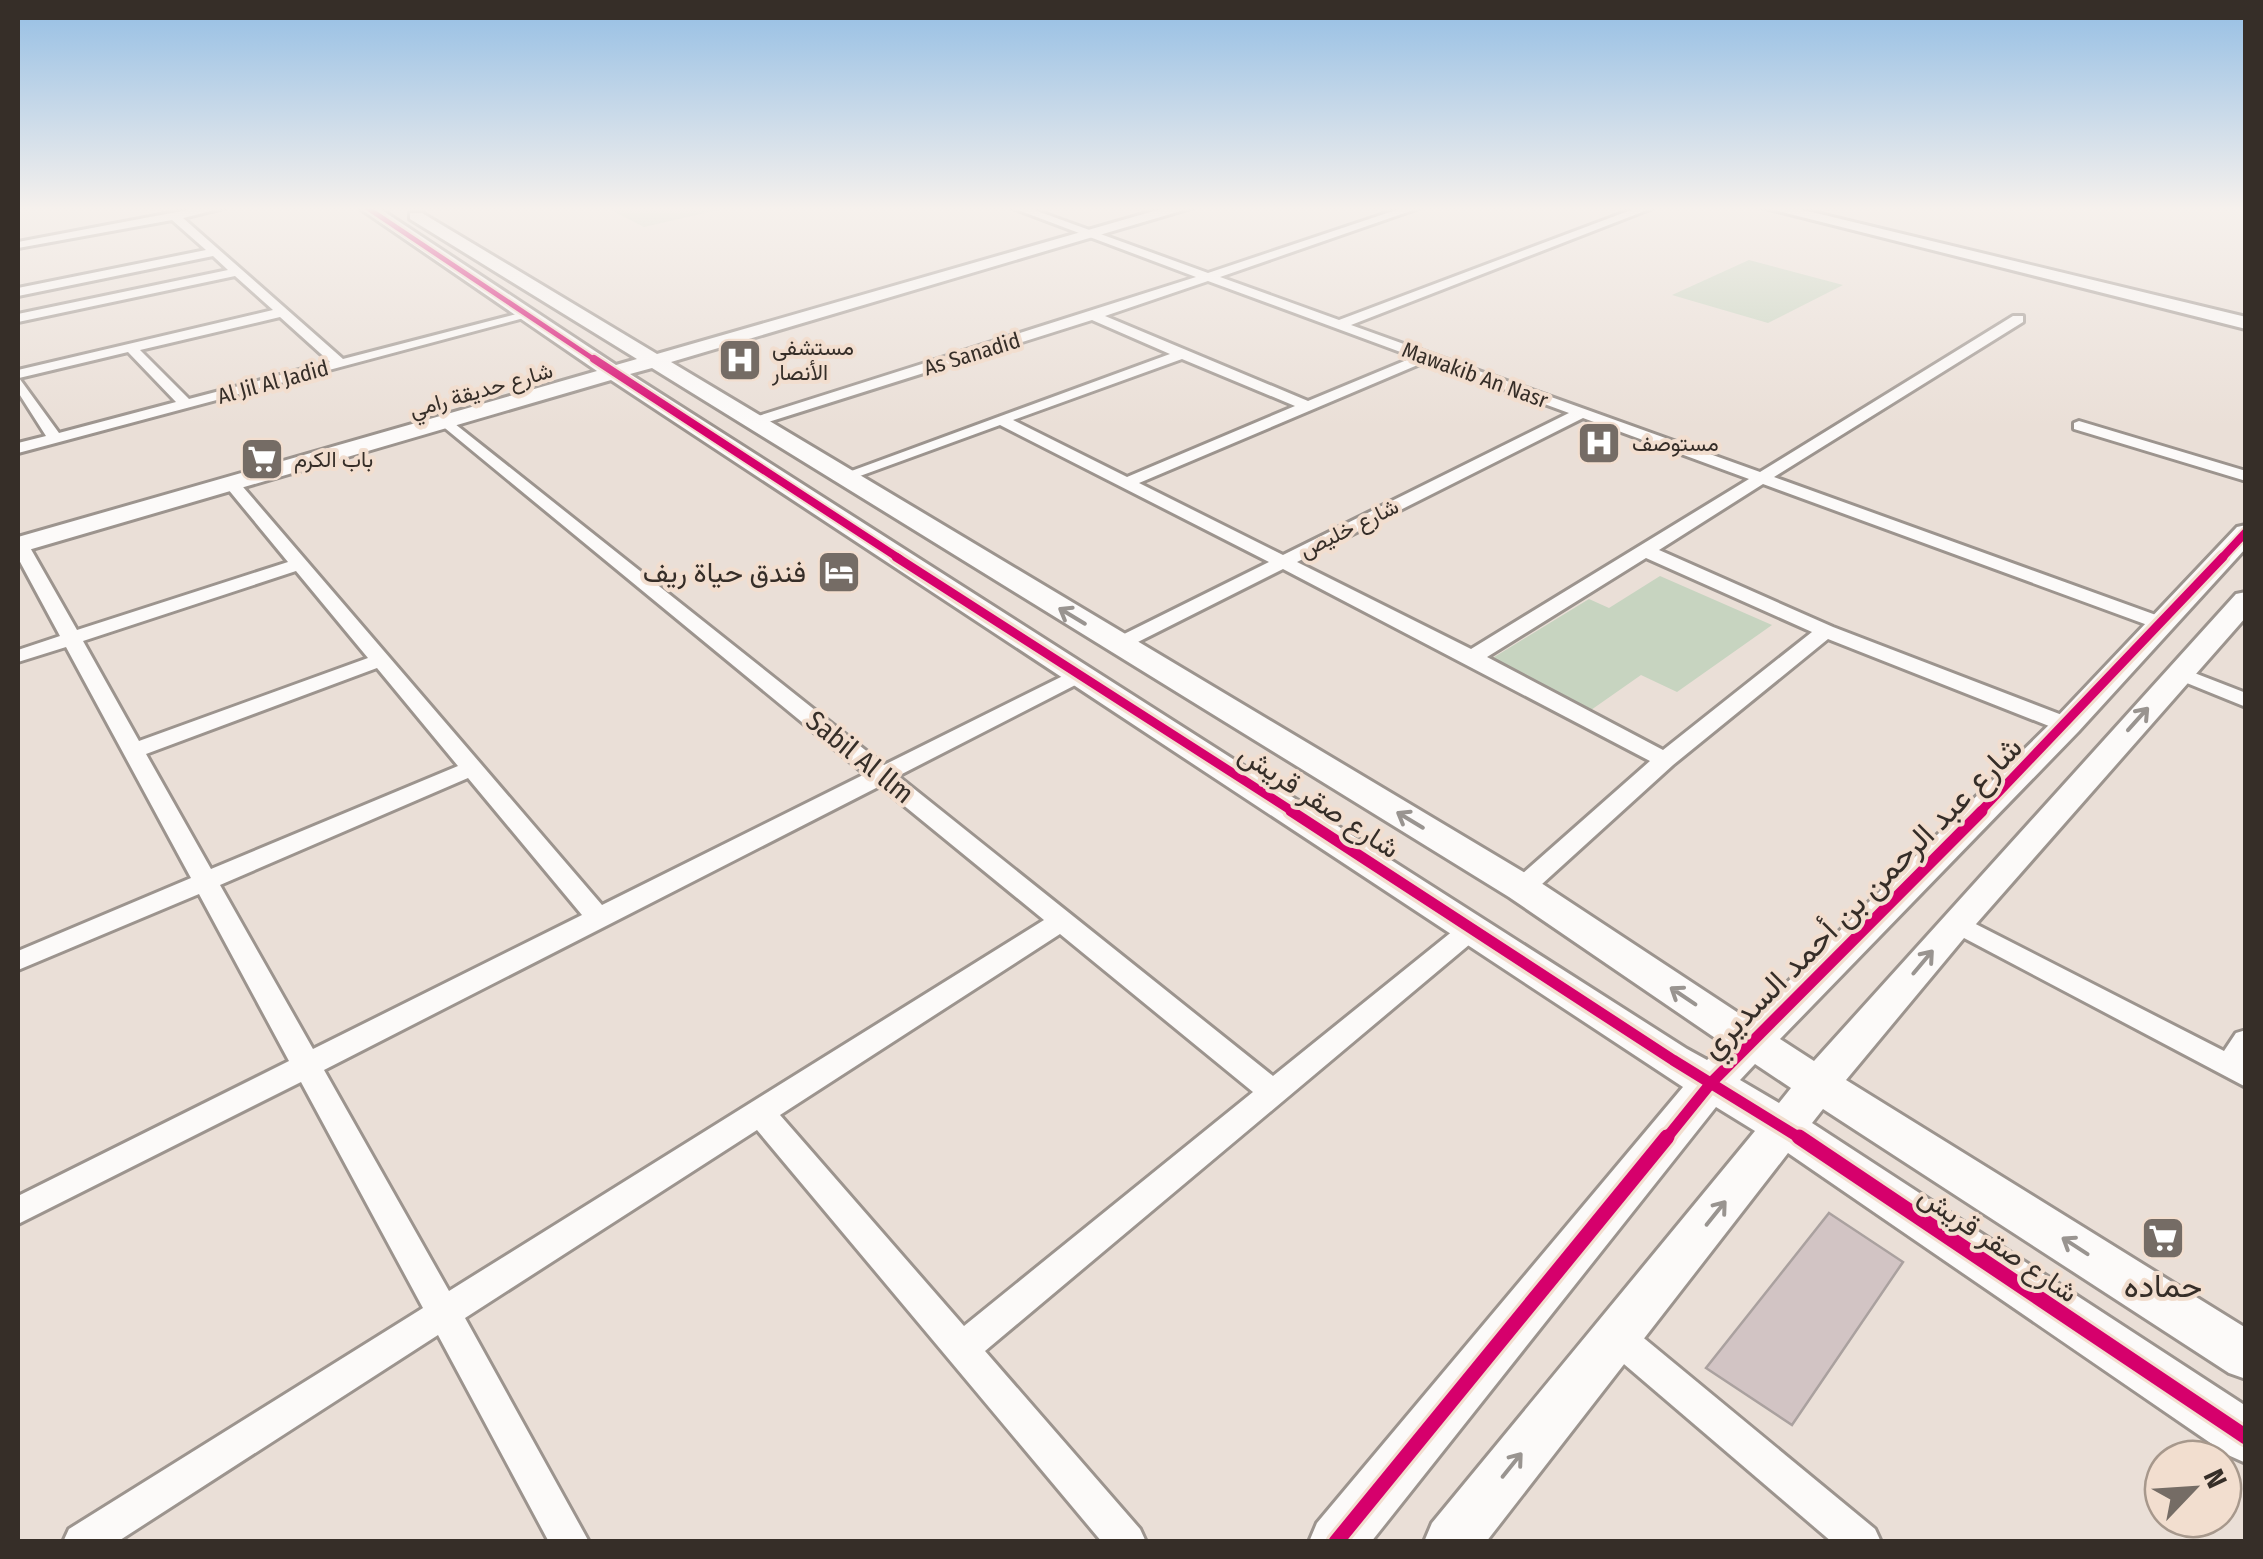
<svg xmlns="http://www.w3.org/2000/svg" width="2263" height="1559" viewBox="0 0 2263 1559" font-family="'Fira Sans Condensed',Vazirmatn,sans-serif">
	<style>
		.green { fill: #c7d4c0 }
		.building { fill: #d2c4c4; stroke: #aaa19f; stroke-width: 2.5 }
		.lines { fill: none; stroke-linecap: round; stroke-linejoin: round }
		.street-casing { stroke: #9c948e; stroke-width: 6 }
		.secondary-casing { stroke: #9c948e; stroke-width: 6 }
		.street { fill: #fcfaf9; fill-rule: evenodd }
		.secondary { fill: #fcfaf9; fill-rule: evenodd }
		.cycleway-far4-casing { stroke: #f2decf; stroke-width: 9 }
		.cycleway-far3-casing { stroke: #f2decf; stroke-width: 12 }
		.cycleway-far2-casing { stroke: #f2decf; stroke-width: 15 }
		.cycleway-far1-casing { stroke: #f2decf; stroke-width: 18 }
		.cycleway-casing { stroke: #f2decf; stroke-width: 21 }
		.cycleway-far4 { stroke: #d6006c; stroke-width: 5 }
		.cycleway-far3 { stroke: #d6006c; stroke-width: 8 }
		.cycleway-far2 { stroke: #d6006c; stroke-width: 9 }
		.cycleway-far1 { stroke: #d6006c; stroke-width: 11 }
		.cycleway { stroke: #d6006c; stroke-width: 15 }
		.oneway { stroke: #999490 }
		.labels { text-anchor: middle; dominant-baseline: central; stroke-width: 8; stroke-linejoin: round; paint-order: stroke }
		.far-poi-label { font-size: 22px; fill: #362e28; stroke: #f2decf; text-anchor: start }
		.far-street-label { font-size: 22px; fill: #362e28; stroke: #f2decf }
		.poi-label { font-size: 28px; fill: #362e28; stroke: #f2decf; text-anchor: end }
		.street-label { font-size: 28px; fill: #362e28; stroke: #f2decf }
		.near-street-label { font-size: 32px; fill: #362e28; stroke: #f2decf }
		.near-poi-label { font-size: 32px; fill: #362e28; stroke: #f2decf }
	</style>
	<rect width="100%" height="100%" fill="#eadfd7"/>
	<g class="green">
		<polygon points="605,207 731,207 644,227"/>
		<polygon points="1749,260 1843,285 1768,323 1672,295"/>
		<polygon points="1660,576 1772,625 1677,692 1641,675 1591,710 1491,659 1589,599 1609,608"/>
	</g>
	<polygon class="building" points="1829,1213 1903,1262 1792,1425 1706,1368"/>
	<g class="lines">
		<g class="street-casing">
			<g id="street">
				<path d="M203,207H227L183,218L343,359L528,311L535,315L18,453V443L46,436L18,392V370L273,310L235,276L18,322V314L228,270L213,256L18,296V288L206,250L172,220L18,248V242ZM280,317L330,362L189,399L140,350ZM128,352L176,402L59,433L19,378Z"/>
				<path d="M1010,207H1026L1208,273L1405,207H1422L1220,277L1339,320L1639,207H1655L1351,325L1760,472L2013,316H2023V322L1774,477L2167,619L2170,623L2160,629L2153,627L1763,484L1659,550L1833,627L2075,720L2078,725L2075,730H2059L1828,639L1673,765L1531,894H1513L1510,888L1513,882L1650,761L1283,569L1126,648H1112L1109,644L1112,640L1269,562L1000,425L849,480L835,477L1170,354L1092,320L759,425H749V419L1196,277ZM1208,281L1414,357L1308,401L1105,316ZM1182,359L1295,406L1127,477L1013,420ZM1427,361L1569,413L1283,555L1139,483ZM1583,418L1749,479L1471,649L1297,562ZM1646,558L1812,632L1663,750L1487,657Z"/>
				<path d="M445,416L884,765L1075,670H1089L1092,674L1089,678L898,776L1273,1076L1464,922H1482L1486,928L1482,934L985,1351L1140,1529L1146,1542H1102L757,1130L465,1318L589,1542H549L438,1335L117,1542H63L69,1529L423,1308L301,1082L18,1224V1196L289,1061L199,894L18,970V951L191,878L66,647L18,662V650L60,636L18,558V539L28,544L77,630L288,562L223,483L237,480L602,905L865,774L440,424L437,421ZM296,571L368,658L139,741L83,641ZM377,668L458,766L211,869L146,754ZM468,778L582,915L313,1049L220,885ZM880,786L1044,920L449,1291L324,1070ZM1060,934L1253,1092L964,1326L780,1115Z"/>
				<polygon points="2079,421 2246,471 2246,481 2074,429 2074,423"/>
				<polygon points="2179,667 2246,693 2246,707 2172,677 2169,673 2172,669"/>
				<polygon points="1956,914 2224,1051 2236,1033 2246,1030 2246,1087 1947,929 1943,923 1947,917"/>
				<polygon points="1616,1320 1628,1325 1875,1529 1881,1542 1832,1542 1604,1347 1599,1336 1604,1325"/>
			</g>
		</g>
		<g class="secondary-casing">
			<g id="secondary">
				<path d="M358,207H377L616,365L637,359L410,219V213H422L657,354L1168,207H1194L671,362L1535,879L1749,1020L2056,718L2237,527L2246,525V548L2078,732L1780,1039L1814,1061L2236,594L2246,592V617L1969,932L1846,1080L2246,1328V1379L2229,1373L1823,1109L1812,1123L2246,1406V1463L2228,1455L1788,1153L1486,1542H1424L1432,1523L1755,1131L1716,1107L1371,1542H1309L1317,1523L1683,1087L611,380L18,553V537L597,371ZM652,368L1509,897L1724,1044L1707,1060L1687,1049L630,374ZM1755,1064L1791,1088L1779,1103L1740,1080Z"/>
				<polygon points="1762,207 1791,207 2246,317 2246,329"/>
			</g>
		</g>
		<use href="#street" class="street"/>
		<use href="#secondary" class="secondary"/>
		<g class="cycleway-far4-casing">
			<polyline id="cycleway-far4" points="366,207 598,362"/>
		</g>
		<g class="cycleway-far3-casing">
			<g id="cycleway-far3">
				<polyline points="594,359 900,559"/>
				<polyline points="2221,559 2246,532"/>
			</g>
		</g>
		<g class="cycleway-far2-casing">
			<g id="cycleway-far2">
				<polyline points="896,557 1295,813"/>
				<polyline points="1979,813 2223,557"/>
			</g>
		</g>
		<g class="cycleway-far1-casing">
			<g id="cycleway-far1">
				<polyline points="1291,811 1673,1060 1803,1140"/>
				<polyline points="1665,1140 1711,1083 1982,811"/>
			</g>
		</g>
		<g class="cycleway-casing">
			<g id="cycleway">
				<polyline points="1799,1137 2246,1437"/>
				<polyline points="1336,1542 1667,1137"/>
			</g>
		</g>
		<use href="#cycleway-far4" class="cycleway-far4"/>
		<use href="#cycleway-far3" class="cycleway-far3"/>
		<use href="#cycleway-far2" class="cycleway-far2"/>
		<use href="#cycleway-far1" class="cycleway-far1"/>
		<use href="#cycleway" class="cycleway"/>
	</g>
	<defs><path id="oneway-shaft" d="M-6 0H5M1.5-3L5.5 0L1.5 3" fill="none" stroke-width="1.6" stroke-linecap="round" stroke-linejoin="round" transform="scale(2.5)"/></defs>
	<g class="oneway">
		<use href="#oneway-shaft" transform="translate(1072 616) rotate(-149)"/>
		<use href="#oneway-shaft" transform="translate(2138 719) rotate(-48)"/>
		<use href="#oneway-shaft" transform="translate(1410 820) rotate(-149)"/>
		<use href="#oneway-shaft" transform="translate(1923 962) rotate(-50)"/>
		<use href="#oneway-shaft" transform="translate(1683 996) rotate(-146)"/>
		<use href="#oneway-shaft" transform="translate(1716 1213) rotate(-51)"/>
		<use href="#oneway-shaft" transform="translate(2075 1246) rotate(-147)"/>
		<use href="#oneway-shaft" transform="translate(1512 1465) rotate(-51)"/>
	</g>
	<linearGradient id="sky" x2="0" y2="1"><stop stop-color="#94bee4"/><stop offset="0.49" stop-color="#f6f1ed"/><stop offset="1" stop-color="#f6f1ed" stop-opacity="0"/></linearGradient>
	<rect width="2263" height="426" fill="url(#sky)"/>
	<defs>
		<g id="hospital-square" transform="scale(2.25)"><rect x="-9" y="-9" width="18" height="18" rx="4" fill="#756c65" stroke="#f2decf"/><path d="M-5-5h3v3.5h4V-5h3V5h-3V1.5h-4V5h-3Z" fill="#fff"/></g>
		<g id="supermarket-square" transform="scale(2.25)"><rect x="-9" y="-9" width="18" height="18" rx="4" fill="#756c65" stroke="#f2decf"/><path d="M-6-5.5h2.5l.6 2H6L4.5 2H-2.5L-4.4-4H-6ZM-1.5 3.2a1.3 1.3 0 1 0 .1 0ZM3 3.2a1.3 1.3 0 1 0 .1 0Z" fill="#fff"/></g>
		<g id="hotel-square" transform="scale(2.25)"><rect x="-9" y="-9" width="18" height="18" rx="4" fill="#756c65" stroke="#f2decf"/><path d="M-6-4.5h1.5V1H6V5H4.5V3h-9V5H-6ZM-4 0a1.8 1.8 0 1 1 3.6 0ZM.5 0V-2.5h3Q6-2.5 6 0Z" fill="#fff"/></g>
	</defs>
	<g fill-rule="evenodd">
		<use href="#hospital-square" x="740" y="360"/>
		<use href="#hospital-square" x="1599" y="443"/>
		<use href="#supermarket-square" x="262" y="459"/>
		<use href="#hotel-square" x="839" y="572"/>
		<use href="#supermarket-square" x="2163" y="1238"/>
	</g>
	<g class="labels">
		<g class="far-poi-label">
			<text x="772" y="347">مستشفى<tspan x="772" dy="25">الأنصار</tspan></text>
			<text x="1632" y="443">مستوصف</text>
			<text x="294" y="459">باب الكرم</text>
		</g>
		<g class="far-street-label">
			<text transform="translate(972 354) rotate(-17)">As Sanadid</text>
			<text transform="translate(1475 375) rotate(20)">Mawakib An Nasr</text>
			<text transform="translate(273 382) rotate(-15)">Al Jil Al Jadid</text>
			<text transform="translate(481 390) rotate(-16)">شارع حديقة رامي</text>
			<text transform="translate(1349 528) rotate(-26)">شارع خليص</text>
		</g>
		<g class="poi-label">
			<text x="806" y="572">فندق حياة ريف</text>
		</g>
		<g class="street-label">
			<text transform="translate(860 757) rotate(39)">Sabil Al llm</text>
			<text transform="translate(1319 801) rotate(33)">شارع صقر قريش</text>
			<text transform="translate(1998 1244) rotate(34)">شارع صقر قريش</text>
		</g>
		<g class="near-street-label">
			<text transform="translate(1861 897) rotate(-45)">شارع عبد الرحمن بن أحمد السديري</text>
		</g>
		<g class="near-poi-label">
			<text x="2163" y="1286">حماده</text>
		</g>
	</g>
	<rect width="2263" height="1559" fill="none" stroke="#362e28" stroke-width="40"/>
	<g transform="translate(2193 1489) rotate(65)"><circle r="48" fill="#f2decf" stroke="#a7988c" stroke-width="2.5"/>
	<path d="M0-8L18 38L0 25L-18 38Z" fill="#756c65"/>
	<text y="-15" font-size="28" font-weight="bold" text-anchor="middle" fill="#362e28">N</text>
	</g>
</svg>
